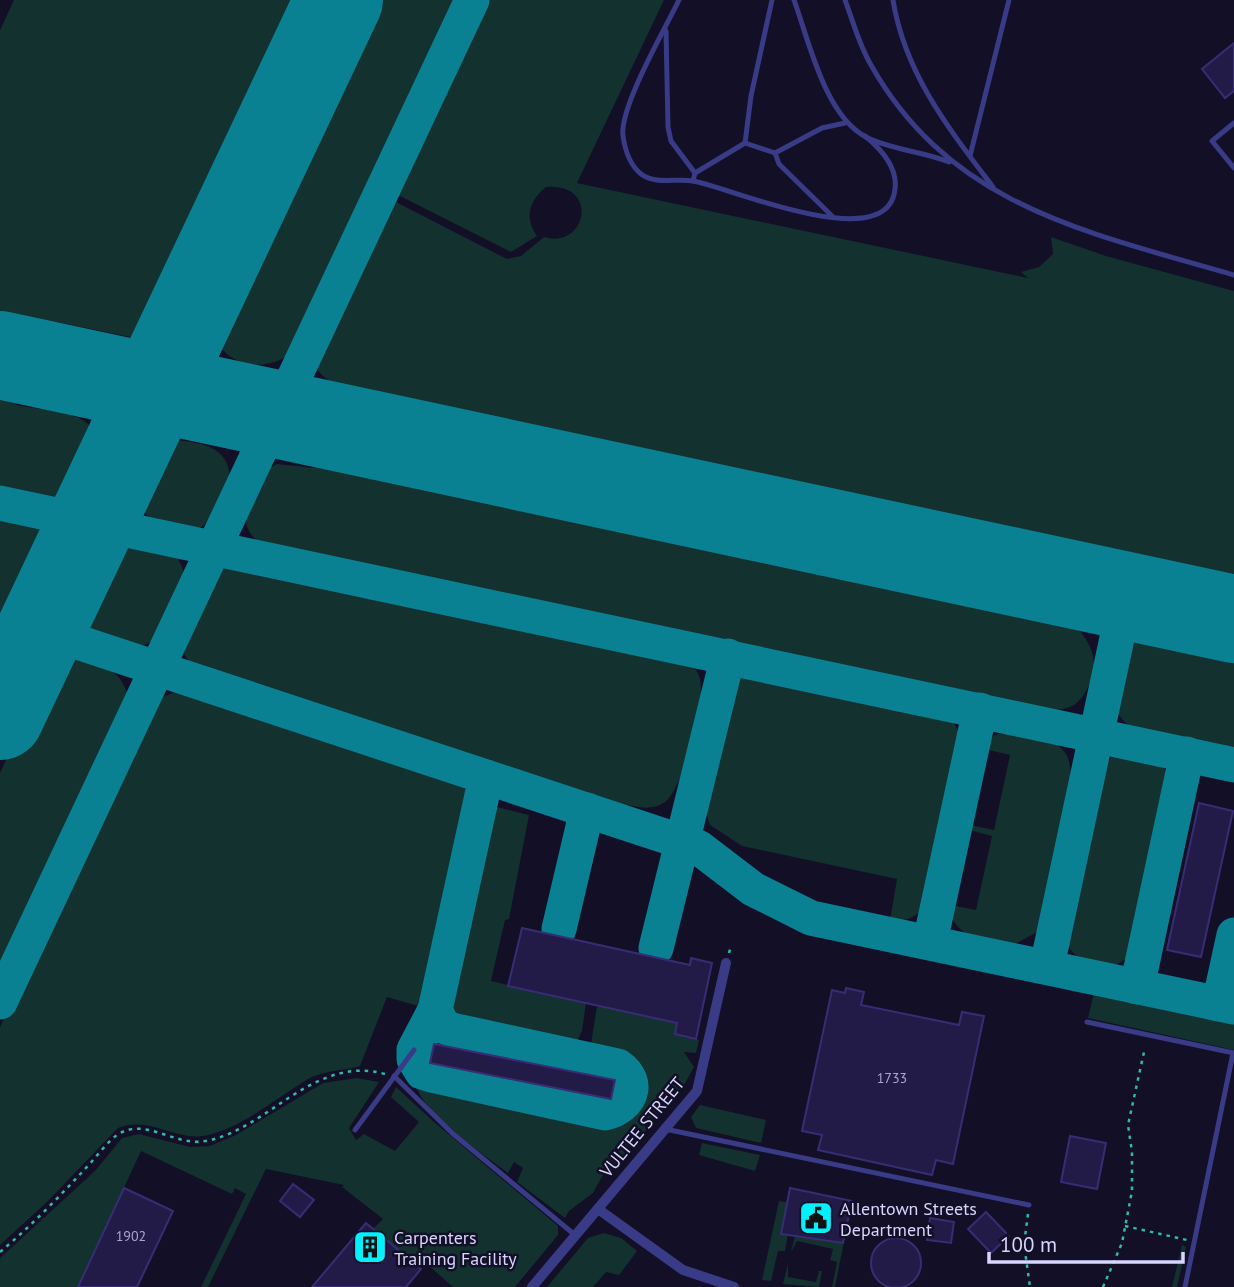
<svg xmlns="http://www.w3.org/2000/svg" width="1234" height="1287" viewBox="0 0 1234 1287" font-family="'PT Sans',sans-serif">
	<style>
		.green { fill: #12312f }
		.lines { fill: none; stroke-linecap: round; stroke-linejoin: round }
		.taxiway { stroke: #0a8093; stroke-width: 35 }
		.runway { stroke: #0a8093; stroke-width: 88 }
		.building { fill: #221b48; stroke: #382d74; stroke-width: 2 }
		.path { stroke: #2fbaab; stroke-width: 2.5; stroke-dasharray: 3.5 5; stroke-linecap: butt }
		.lane { stroke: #3a3b86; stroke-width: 5 }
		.street { stroke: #3a3b86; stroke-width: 10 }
		.labels { text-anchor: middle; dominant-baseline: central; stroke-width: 5; stroke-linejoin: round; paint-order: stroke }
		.number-label { font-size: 14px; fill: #aaa6d1 }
		.street-label { font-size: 18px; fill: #d8d5ff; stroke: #120f27 }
		.poi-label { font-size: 18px; fill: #d8d5ff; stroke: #120f27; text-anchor: start }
	</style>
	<rect width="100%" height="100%" fill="#120f27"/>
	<g class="green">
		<polygon points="14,0 316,0 163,324 147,337 135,338 57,322 27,338 0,333 0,30"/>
		<path d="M365,0H458L291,353C262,376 217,364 212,326Z"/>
		<path d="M484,0H664L577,183L1028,278L1021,272L1039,267L1053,254L1051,237L1106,256L1234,291V595L329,403L333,382C321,377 313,368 317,353L390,199L507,259L521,256L544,237C586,250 601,183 546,187C529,201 524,217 537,236L511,252L394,193Z"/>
		<path d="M0,379L20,383L16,405C36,409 67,410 84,421C114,440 94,494 63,501C46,506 18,494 0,490Z"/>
		<path d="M178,440C190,442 205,443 215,450C246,469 221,519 196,530C167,529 146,523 133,496L154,447Z"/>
		<path d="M319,447L1035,599C1067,615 1107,644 1090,683C1085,693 1081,702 1070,707C1058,712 1040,709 1027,708L276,549C265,545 255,542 249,531C238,510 256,472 277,464L315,468Z"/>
		<polygon points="0,512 41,523 52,539 54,549 0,668"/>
		<path d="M128,540C156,545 179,546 185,577C180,596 167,634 149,643C123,657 79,634 82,602C83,591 93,578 98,568C105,553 112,543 128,540Z"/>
		<path d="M245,564L679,656C690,661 697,668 700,679C706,701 683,789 665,802C653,810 642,808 628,805L626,809L510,768L506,770L195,670L184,654C182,634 206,578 223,568C229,564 238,564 245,564Z"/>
		<path d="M1139,621L1234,640V752L1135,730C1125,724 1118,716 1115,705C1112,685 1125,635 1139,621Z"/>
		<path d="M66,658C95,657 120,667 128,696L0,972V773L47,672Z"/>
		<path d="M755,672L935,710C954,717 962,731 961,751L928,899C922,915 907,923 890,920L897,879L742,846L710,825C699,803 713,708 727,688C734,678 743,674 755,672Z"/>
		<path d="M181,690L459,779L469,796V804L425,1008L387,997L360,1066C343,1071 325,1070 308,1079C276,1098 245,1126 208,1135C177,1143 150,1115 118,1128L46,1203L0,1245V1027L154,700Z"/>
		<path d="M1012,730C1030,731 1056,738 1066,754C1082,780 1052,886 1044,920L1039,931L1013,945C988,944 959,939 949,912L951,905L976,910L992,836L965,829L966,824L994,830L1010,755L984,749L993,736Z"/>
		<path d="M1120,753C1148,757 1160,754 1172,782L1138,944L1126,959L1111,968C1097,964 1074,961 1069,946C1058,919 1090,809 1098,776L1110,759Z"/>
		<path d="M493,806L529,815L509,919L505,920L491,981L586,1003L582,1031L573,1050L465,1028C452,1018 448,1012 446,996L485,817Z"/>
		<polygon points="1095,988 1234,1016 1234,1050 1088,1018"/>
		<path d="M597,1006L677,1023L675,1034L699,1040L696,1053L684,1052L694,1067L683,1087L637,1141L628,1147L621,1161L604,1173L593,1193L569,1211L565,1218L517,1182L523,1168L514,1162L508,1173C488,1158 407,1103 417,1078L608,1120C639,1119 638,1091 643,1066L586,1053L591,1044Z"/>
		<polygon points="357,1078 379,1082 349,1128 356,1140 364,1134 395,1151 419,1122 391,1097 396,1087 434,1122 558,1226 558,1235 515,1287 453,1287 420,1258 414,1263 373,1229 383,1219 342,1187 344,1185 266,1169 208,1287 201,1287 246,1194 235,1188 232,1194 141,1151 78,1287 0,1287 0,1258 95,1171 122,1138 139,1134 190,1147 210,1146 236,1135 323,1083"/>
		<polygon points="700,1105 766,1120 761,1143 696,1128 691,1117"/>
		<polygon points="702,1143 760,1155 755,1171 699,1155"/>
		<polygon points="779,1201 787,1202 781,1233 788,1235 785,1251 778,1251 771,1281 762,1280"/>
		<polygon points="852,1201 835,1287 832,1287 837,1262 830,1260 833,1249 797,1241 791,1252 795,1236 843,1243"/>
		<polygon points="604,1233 621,1238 637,1251 619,1275 606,1272 593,1287 547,1287 588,1238"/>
		<polygon points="1182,1245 1186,1247 1177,1287 1172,1287"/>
		<polygon points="788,1264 788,1277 816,1282 819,1271 822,1271 819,1287 783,1284"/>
	</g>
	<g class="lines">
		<g class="taxiway">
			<polyline points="0,503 1234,765"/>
			<polyline points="41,630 698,847 753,889 811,918 1234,1007"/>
			<polyline points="559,929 587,810"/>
			<polyline points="930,942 980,710"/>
			<polyline points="656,948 728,656"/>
			<polyline points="1047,966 1126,596"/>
			<polyline points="1137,987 1187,754"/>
			<polyline points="0,1002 472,0"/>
			<polyline points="1219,1004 1234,935"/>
			<path d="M435,1010L443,1026L452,1030L618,1066C642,1083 630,1107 605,1113L431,1075L422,1072L414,1059V1050L435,1010L486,777"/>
		</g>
		<g class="runway">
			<polyline points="0,355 1234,619"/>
			<polyline points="0,716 339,0"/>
		</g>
	</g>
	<g class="building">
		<polygon points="1234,43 1234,91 1225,98 1202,69"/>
		<polygon points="1199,803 1233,811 1201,957 1167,950"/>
		<polygon points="522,928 690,965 691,958 712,963 696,1039 675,1034 677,1023 508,986"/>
		<polygon points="846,988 864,992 861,1005 959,1025 962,1012 984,1016 953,1164 936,1160 932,1175 818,1150 822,1135 802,1131 832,990 845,993"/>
		<polygon points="434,1044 615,1080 611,1099 430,1063"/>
		<polygon points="1070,1136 1106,1143 1097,1189 1061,1182"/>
		<polygon points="293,1184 314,1200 300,1217 280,1201"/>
		<polygon points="124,1188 173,1211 137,1287 78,1287"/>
		<polygon points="790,1188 852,1201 843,1243 781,1234"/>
		<polygon points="986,1212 1009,1236 991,1253 968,1229"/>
		<polygon points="930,1218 954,1222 951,1243 927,1240"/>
		<polygon points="366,1223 421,1269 406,1287 312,1287"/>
		<circle cx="896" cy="1263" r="25"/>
	</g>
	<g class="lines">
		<g class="path">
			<polyline points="729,953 731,946"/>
			<polyline points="1028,1214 1024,1244 1030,1287"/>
			<polyline points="1125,1226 1187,1240"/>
			<path d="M0,1252C30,1227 58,1198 84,1170C95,1159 105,1144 117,1135C145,1116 175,1147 205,1141C267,1131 313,1054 385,1074"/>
			<polyline points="1103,1287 1122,1243 1132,1191 1132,1152 1128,1125 1144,1052"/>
		</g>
		<g class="lane">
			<path d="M679,0C665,29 619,108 623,136C625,150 630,165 641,174C656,185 676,178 693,181C732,188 888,257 895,189C898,167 881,149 865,136"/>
			<path d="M794,0C809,41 825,116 866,137C891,150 922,151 949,162"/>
			<path d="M845,0C853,21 859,45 871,65C951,207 1090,233 1234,275"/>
			<path d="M893,0C905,74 949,129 993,187"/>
			<polyline points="666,31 668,127 671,141 695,173"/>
			<polyline points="1234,123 1212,141 1234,168"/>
			<polyline points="745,143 751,96 772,0"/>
			<polyline points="775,153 779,164 833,217"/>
			<polyline points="970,156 1009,0"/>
			<polyline points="693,181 695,173 745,143 775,153 822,128 845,123"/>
			<polyline points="1087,1022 1234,1053"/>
			<polyline points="394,1076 452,1133 575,1235"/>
			<polyline points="665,1129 1029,1205"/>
			<polyline points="355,1130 414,1050"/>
			<polyline points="1185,1287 1233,1053"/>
		</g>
		<g class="street">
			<polyline points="598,1209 683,1270 734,1287"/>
			<polyline points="532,1287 697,1091 726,963"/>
		</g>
	</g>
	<defs>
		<g id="civic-square" transform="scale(1.75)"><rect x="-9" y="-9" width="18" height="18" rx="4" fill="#01f1ff" stroke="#120f27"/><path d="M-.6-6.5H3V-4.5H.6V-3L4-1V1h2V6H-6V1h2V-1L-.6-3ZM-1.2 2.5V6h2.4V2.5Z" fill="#111"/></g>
		<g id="building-square" transform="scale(1.75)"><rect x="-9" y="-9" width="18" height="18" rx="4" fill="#01f1ff" stroke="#120f27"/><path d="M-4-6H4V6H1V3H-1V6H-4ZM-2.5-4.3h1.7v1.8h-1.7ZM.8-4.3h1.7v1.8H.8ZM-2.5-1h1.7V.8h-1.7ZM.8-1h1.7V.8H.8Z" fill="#111"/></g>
	</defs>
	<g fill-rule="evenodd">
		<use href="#civic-square" x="816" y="1218"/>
		<use href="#building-square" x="370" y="1247"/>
	</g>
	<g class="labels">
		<g class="number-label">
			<text x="892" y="1078">1733</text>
			<text x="131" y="1236">1902</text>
		</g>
		<g class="street-label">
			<text transform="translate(642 1127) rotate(-51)">VULTEE STREET</text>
		</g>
		<g class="poi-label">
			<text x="840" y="1208">Allentown Streets<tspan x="840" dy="21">Department</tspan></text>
			<text x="394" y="1237">Carpenters<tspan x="394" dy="21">Training Facility</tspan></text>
		</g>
	</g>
	<path d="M989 1252v10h194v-10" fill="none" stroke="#d8d5ff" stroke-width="3.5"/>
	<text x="1000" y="1252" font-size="21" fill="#d8d5ff" stroke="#120f27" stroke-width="5" paint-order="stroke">100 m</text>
</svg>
